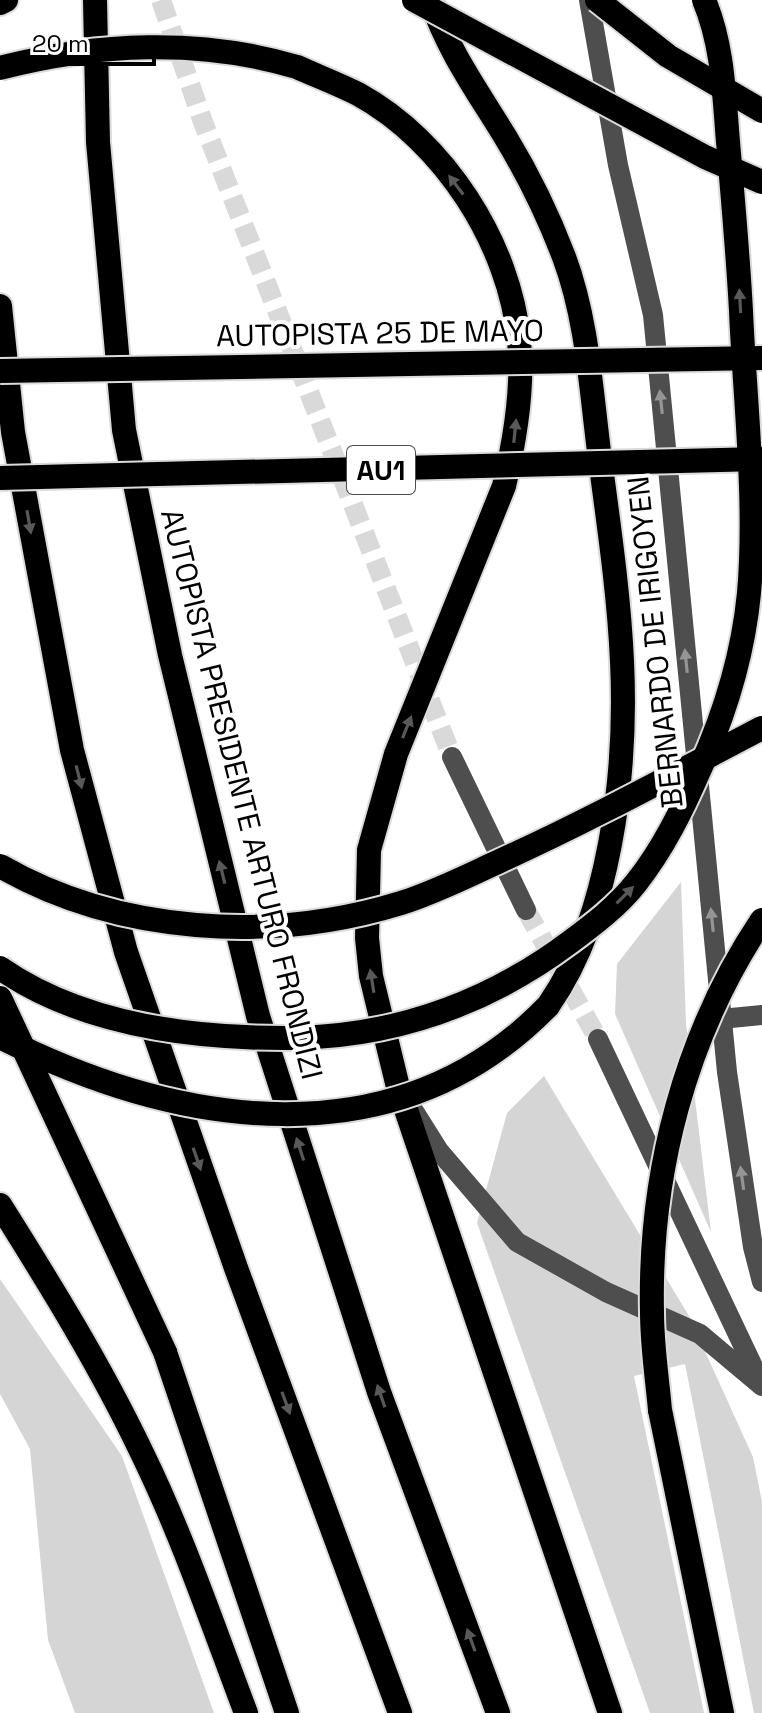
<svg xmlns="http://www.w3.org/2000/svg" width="762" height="1713" viewBox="0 0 762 1713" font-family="'Space Grotesk',sans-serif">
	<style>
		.green { fill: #d5d5d5 }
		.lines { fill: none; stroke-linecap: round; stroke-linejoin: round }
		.minor-tunnel { stroke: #d9d9d9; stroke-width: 20; stroke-dasharray: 20 10; stroke-linecap: butt }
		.highway-casing { stroke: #dbdbdb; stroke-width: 28 }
		.minor { stroke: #4e4e4e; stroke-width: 20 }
		.highway { stroke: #000; stroke-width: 24 }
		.highway-bridge-casing { stroke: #dbdbdb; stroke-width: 28; stroke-linecap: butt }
		.highway-bridge { stroke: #000; stroke-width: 24 }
		.oneway { fill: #595959 }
		.oneway2 { fill: #959595 }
		.labels { text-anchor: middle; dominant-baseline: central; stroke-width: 8; stroke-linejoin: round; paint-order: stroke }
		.shield { fill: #fff; stroke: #4c4c4c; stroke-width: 2 }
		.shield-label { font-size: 28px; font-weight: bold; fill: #000 }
		.street-label { font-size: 30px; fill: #000; stroke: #fff }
	</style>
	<rect width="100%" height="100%" fill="#fff"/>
	<g class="green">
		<polygon points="681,882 686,1024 711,1232 615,1014 617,964"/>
		<polygon points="544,1076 689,1316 753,1457 762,1502 762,1713 754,1713 685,1364 634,1376 704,1713 650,1713 477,1223 507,1113"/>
		<polygon points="0,1279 122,1456 214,1713 75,1713 48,1640 30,1449 0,1394"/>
	</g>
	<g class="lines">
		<g class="minor-tunnel">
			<polyline points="161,0 203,122 452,757"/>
			<polyline points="526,910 598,1039"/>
		</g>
		<g class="highway-casing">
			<g id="highway">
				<polyline points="95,0 98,142 124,430 170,655 258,1016 379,1392 498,1713"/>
				<path d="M431,0C448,51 478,92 506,138C529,176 548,215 564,257C588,321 591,392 600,459C618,594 636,708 610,844C599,902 582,957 548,1006"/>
				<polyline points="0,3 6,0"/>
				<path d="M297,67C317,76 338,84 358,94C444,141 510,244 519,341C524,389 515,440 504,486L396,754L369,850L367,938L371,976L397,1083L610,1713"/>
				<polyline points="0,306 13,432 72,750 126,952 236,1268 400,1713"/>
				<path d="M0,1205C51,1286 101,1367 142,1453C183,1537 213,1626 246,1713"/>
				<polyline points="165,1352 287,1713"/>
				<polyline points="660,1410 722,1713"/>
			</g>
		</g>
		<g class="minor">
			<polyline points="589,0 618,165 653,315 727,1072 753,1247 762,1282"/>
			<polyline points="452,757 526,910"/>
			<polyline points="721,1019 762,1015"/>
			<polyline points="598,1039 758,1377"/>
			<polyline points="412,1108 439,1151 517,1242 606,1292 700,1334 762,1386"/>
		</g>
		<use href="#highway" class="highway"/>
		<g class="highway-bridge-casing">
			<g id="highway-bridge">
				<polyline points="414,0 705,157 762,182"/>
				<polyline points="597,0 668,56 762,111"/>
				<path d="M0,68C96,43 200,38 297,67"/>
				<polyline points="0,371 762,358"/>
				<polyline points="0,478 761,459"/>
				<path d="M0,866C118,934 271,943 401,903C436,892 469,875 502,860C590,820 676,773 762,728"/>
				<path d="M0,968C82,1025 196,1039 294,1038C397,1036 487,1004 570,942C593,925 618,906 636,883C663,849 682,810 699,771C725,714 743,656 749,593C757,501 745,404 741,311C738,255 733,199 728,142C724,94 723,45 704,0"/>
				<polyline points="0,998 165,1352"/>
				<path d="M0,1037C178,1127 395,1163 548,1006"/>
				<path d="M660,1410C657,1377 652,1345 652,1312C649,1174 685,1035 762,920"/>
			</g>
		</g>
		<use href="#highway-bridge" class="highway-bridge"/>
	</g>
	<defs><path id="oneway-solid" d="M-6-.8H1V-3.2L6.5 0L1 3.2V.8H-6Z" transform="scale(2)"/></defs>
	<g class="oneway">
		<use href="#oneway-solid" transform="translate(456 185) rotate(-127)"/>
		<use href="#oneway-solid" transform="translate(740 301) rotate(-93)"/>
		<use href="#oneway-solid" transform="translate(515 431) rotate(-84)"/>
		<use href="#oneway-solid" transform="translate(29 522) rotate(80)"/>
		<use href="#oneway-solid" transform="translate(407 727) rotate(-68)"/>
		<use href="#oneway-solid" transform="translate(79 777) rotate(76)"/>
		<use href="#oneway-solid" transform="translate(222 872) rotate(-104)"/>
		<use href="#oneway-solid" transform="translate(625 895) rotate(-45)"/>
		<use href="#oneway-solid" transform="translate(372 981) rotate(-99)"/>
		<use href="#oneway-solid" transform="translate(300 1149) rotate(-108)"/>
		<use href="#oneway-solid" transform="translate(197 1159) rotate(71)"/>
		<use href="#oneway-solid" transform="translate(381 1396) rotate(-109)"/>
		<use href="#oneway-solid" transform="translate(286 1403) rotate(70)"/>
		<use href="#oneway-solid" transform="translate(471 1640) rotate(-110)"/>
	</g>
	<g class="oneway2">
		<use href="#oneway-solid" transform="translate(661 402) rotate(-96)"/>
		<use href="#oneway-solid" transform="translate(686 661) rotate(-96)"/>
		<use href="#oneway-solid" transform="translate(712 920) rotate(-96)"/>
		<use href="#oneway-solid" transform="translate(742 1178) rotate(-98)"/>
	</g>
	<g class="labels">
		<rect class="shield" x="347" y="446" width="68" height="48" rx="6"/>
		<g class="shield-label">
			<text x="381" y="470">AU1</text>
		</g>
		<g class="street-label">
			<text transform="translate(380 333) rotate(-1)">AUTOPISTA 25 DE MAYO</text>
			<text transform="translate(655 642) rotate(-96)">BERNARDO DE IRIGOYEN</text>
			<text transform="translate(242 794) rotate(76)">AUTOPISTA PRESIDENTE ARTURO FRONDIZI</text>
		</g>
	</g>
	<path d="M20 52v12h134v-12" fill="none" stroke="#000000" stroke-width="4"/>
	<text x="32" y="52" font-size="24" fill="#000000" stroke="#ffffff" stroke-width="6" paint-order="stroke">20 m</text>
</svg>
